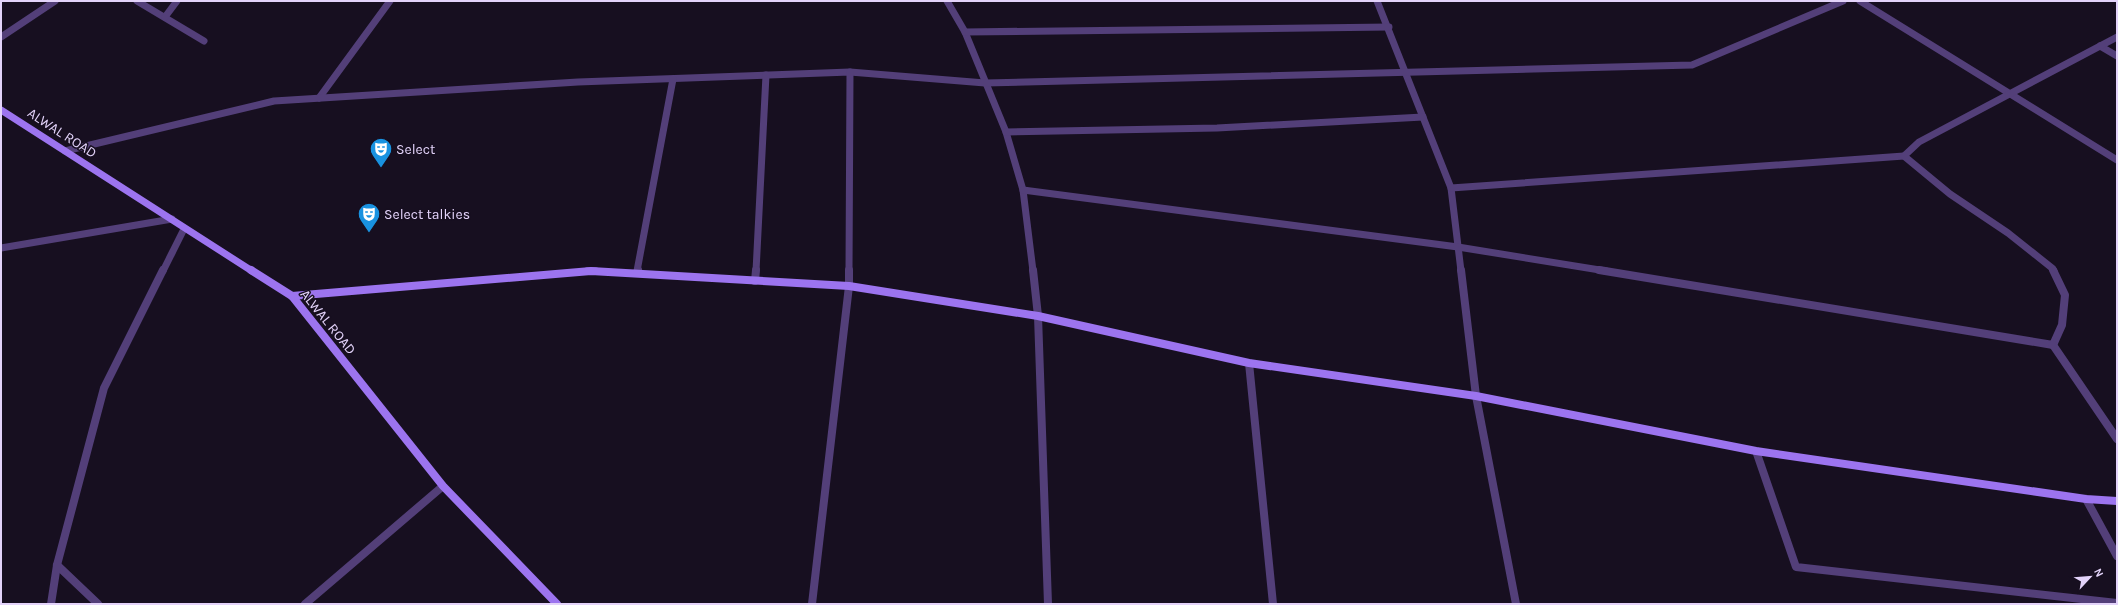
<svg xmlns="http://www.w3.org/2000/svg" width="2118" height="605" viewBox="0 0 2118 605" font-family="Karla,sans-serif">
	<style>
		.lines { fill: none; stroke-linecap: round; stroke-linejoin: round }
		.street-far1 { stroke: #533f79; stroke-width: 7 }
		.street { stroke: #533f79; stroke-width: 8 }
		.secondary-far1 { stroke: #9c74ef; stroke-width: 7 }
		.secondary { stroke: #9c74ef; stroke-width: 8 }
		.labels { text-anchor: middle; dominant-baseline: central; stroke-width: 3; stroke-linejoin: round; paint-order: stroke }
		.street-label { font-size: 14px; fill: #e3d3fa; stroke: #170f20 }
		.poi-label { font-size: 14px; fill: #e3d3fa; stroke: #170f20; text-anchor: start }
	</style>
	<rect width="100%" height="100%" fill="#170f20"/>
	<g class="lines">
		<g class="street-far1">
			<polyline points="137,1 204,41"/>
			<polyline points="947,1 965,32 1006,132 1023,190 1033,271"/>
			<polyline points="1377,1 1451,188 1461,271"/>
			<polyline points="1860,1 2117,160"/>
			<polyline points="165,17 177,1"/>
			<polyline points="965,32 1389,27"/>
			<polyline points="1,37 55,1"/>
			<polyline points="2100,46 2117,56"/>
			<polyline points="319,98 390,1"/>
			<polyline points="1006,132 1217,128 1423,117"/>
			<polyline points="65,151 274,101 578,82 850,72 985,83 1692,65 1843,1"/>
			<polyline points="1451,188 1904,156"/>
			<polyline points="1023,190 1458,247 1606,271"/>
			<polyline points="1,248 172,219"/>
			<polyline points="163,271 184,229"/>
			<polyline points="637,271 673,79"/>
			<polyline points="756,271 766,75"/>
			<polyline points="849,271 850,72"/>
			<polyline points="2054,271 2052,268 2008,233 1950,194 1904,156 1919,142 2117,37"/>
		</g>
		<g class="street">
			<polyline points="1033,270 1038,316 1048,604"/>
			<polyline points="1461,270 1476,396 1516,604"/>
			<polyline points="1599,270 2053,345 2062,325 2065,295 2053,270"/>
			<polyline points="637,273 638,270"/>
			<polyline points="755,281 756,270"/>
			<polyline points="2053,345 2117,439"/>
			<polyline points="1249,363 1273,604"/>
			<polyline points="1756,451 1796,567 2117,603"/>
			<polyline points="2086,499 2117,556"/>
			<polyline points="57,565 98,604"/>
			<polyline points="51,604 57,565 104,388 163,270"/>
			<polyline points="305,604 443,486"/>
			<polyline points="812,604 849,286 849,270"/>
		</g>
		<g class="secondary-far1">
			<polyline points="1,110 252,271"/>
			<polyline points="587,271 596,271"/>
		</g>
		<g class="secondary">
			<polyline points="251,270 292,296 443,486 557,604"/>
			<polyline points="292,296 591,271 849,286 1038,316 1249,363 1476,396 1756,451 2086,499 2117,501"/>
		</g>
	</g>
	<defs>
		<g id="theatre-pin" transform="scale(1.15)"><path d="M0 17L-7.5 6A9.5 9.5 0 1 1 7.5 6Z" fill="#1992e0" stroke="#170f20"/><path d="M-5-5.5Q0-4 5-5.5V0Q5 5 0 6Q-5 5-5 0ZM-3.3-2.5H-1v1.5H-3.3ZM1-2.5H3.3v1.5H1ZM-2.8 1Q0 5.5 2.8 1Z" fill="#fff"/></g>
	</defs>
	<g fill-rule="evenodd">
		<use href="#theatre-pin" x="381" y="149"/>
		<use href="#theatre-pin" x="369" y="214"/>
	</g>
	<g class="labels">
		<g class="street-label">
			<text transform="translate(62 133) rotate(33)">ALWAL ROAD</text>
			<text transform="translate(328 322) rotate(51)">ALWAL ROAD</text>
		</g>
		<g class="poi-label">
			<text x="396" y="149">Select</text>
			<text x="384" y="214">Select talkies</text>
		</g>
	</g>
	<rect width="2118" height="605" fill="none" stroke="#e3d3fa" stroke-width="4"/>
	<g transform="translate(2090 577) rotate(64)" stroke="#170f20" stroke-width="3" paint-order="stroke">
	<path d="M0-3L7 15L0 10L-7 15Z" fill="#e3d3fa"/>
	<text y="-6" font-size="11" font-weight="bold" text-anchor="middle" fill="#e3d3fa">N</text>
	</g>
</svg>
